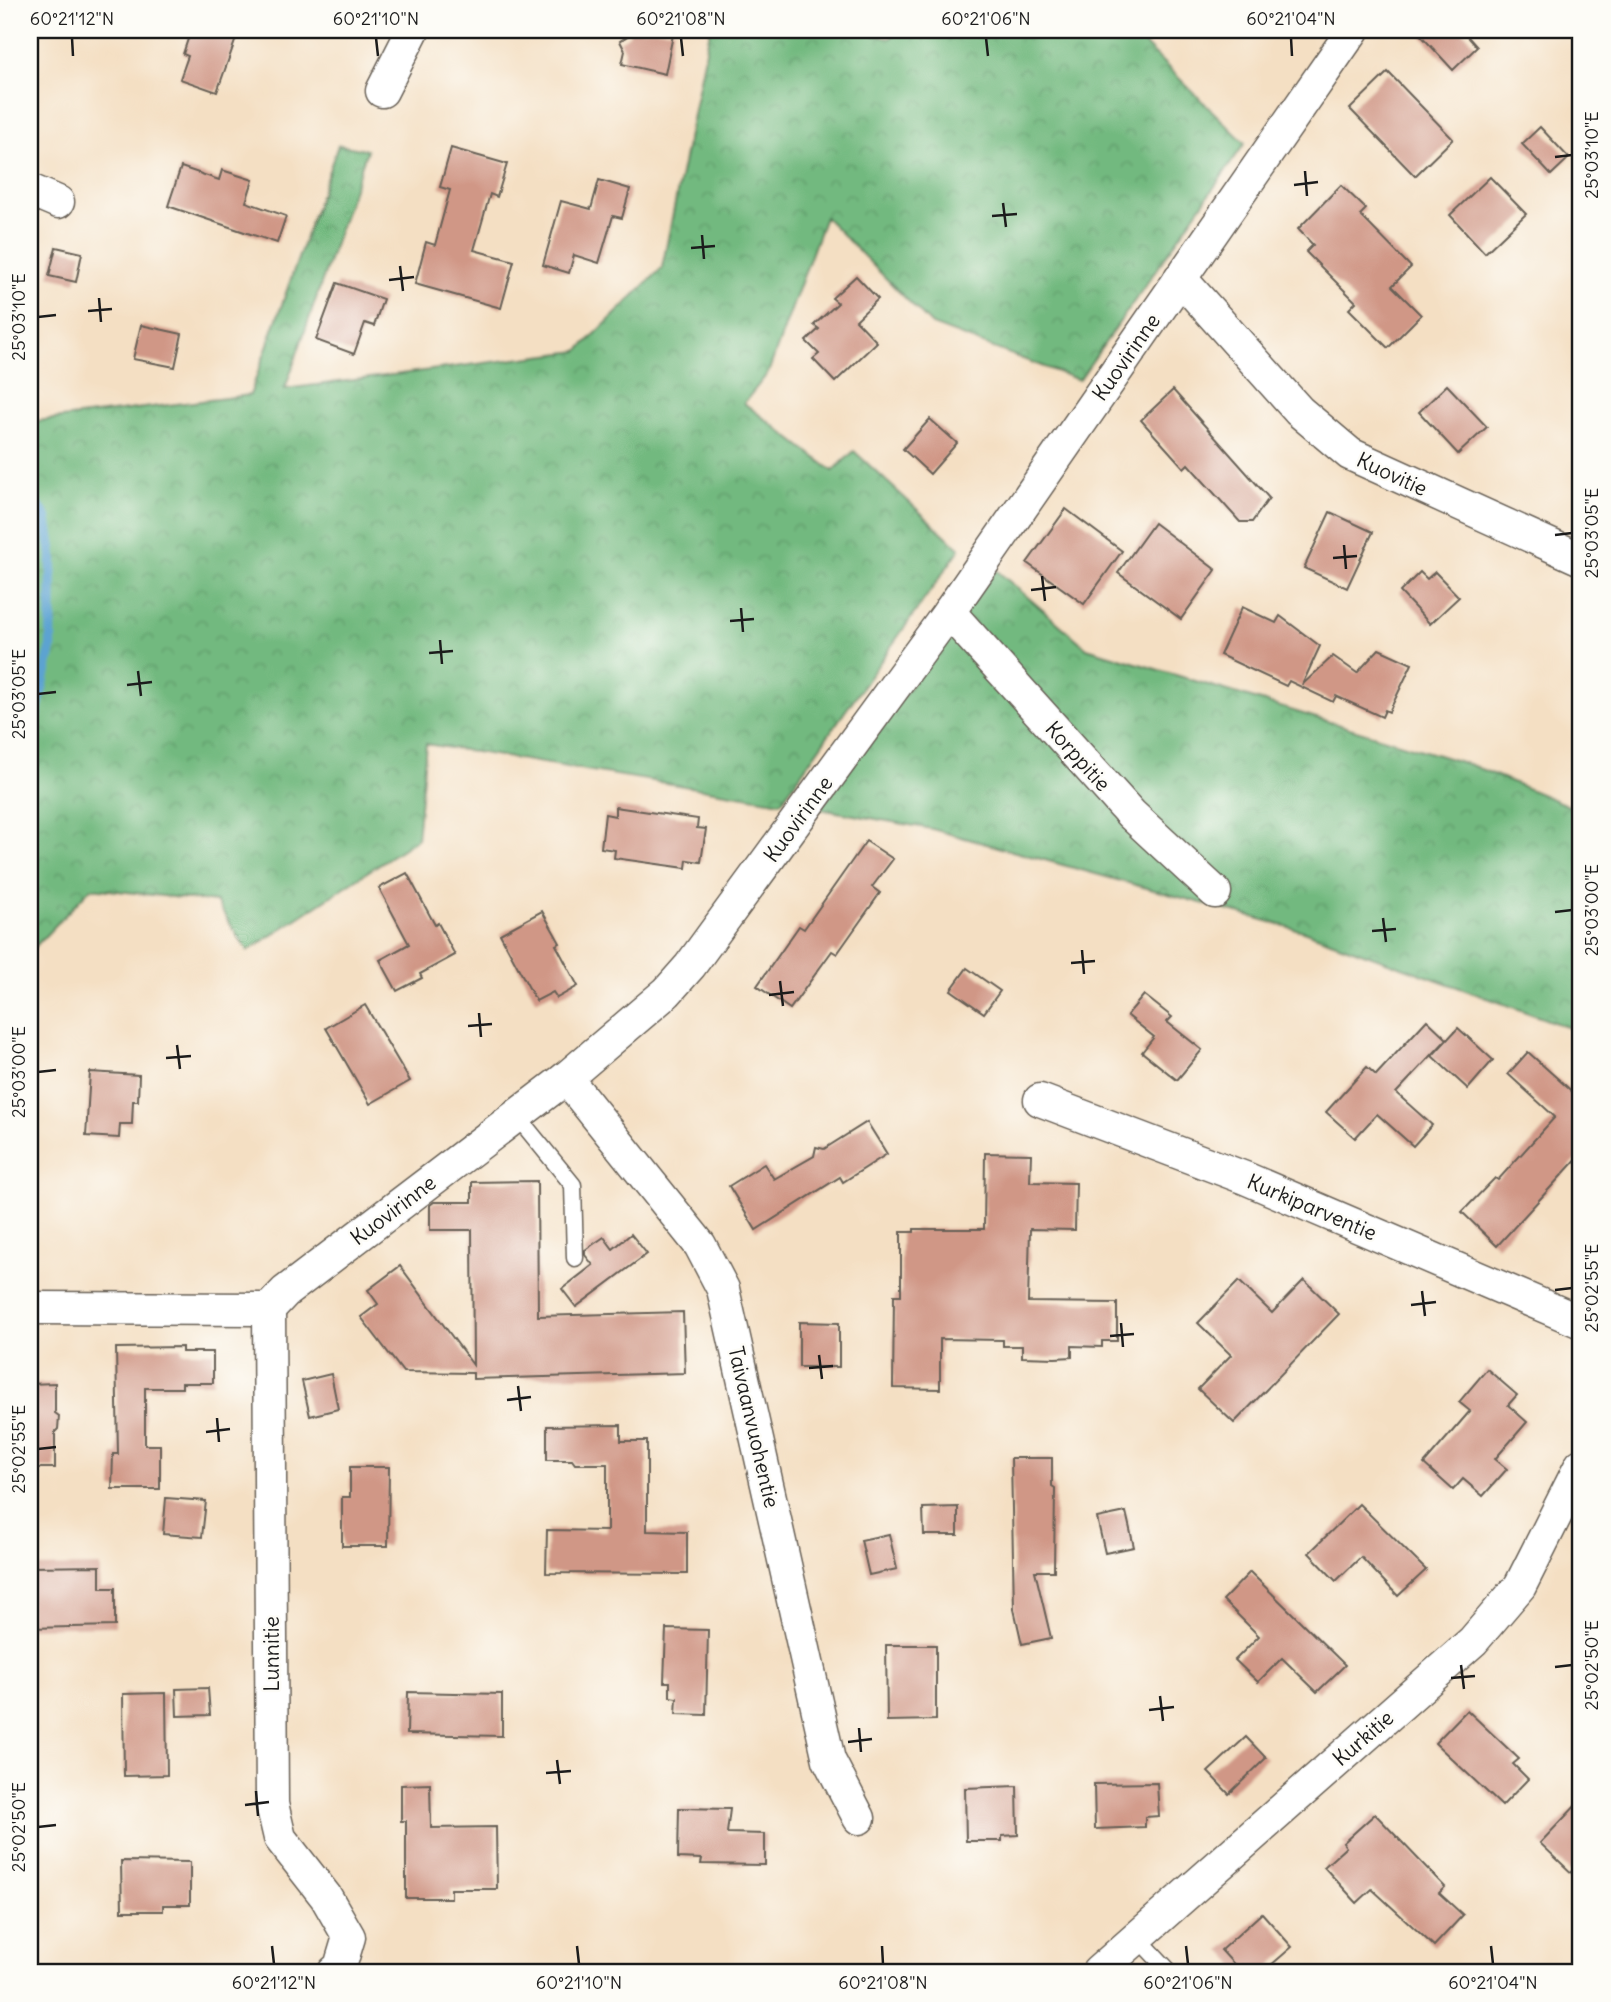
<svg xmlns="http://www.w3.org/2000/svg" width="1611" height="2002" viewBox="0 0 1611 2002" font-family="Delius,sans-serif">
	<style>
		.forest { fill: url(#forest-crowns); stroke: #476a4e; stroke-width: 2 }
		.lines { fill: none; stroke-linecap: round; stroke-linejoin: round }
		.stream { stroke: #5ba3d1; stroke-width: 10 }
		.building { fill: #d09786 }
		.lane-casing { stroke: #686056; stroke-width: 19 }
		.street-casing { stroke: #686056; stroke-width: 35 }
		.lane { stroke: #fff; stroke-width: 16 }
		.street { stroke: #fff; stroke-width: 32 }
		.ticks { fill: none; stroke: #1c1c1c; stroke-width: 2.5 }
		.labels { text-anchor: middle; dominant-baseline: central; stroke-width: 5; stroke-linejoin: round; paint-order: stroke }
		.street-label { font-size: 21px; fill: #1c1c1c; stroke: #fdfcf7 }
		.neatline { fill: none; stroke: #1c1c1c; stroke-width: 2.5 }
		.ticks-label { font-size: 18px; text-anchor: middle; fill: #1c1c1c }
	</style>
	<defs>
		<pattern id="forest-crowns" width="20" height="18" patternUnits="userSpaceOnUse" patternTransform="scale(1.75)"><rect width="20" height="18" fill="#72b97f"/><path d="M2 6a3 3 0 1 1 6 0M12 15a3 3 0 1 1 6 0" fill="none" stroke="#629e6d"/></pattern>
	</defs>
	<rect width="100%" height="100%" fill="#fdfcf7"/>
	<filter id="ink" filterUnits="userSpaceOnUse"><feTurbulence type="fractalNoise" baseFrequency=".0143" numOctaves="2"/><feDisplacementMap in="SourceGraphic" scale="14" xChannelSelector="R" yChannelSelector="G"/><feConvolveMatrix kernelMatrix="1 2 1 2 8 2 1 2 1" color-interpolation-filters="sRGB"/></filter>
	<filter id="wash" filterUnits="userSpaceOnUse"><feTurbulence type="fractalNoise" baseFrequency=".00686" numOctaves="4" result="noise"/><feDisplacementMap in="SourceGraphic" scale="28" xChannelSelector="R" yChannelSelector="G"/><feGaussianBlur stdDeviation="1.57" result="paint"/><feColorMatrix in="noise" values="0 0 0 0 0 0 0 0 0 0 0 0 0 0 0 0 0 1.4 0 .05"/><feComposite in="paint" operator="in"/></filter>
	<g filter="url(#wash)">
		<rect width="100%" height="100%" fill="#f4dfc3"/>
		<g class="forest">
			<polygon points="710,30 841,30 891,38 898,30 1130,30 1245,143 1079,380 932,325 825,217 768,373 744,403 833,471 854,451 960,549 781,802 426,744 417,839 248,951 216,902 91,888 30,952 30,879 32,876 30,875 30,422 250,395 338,145 367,150 285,389 578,351 662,268"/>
			<polygon points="996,570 1087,648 1471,765 1581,811 1581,1032 1303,931 932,829 820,809"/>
		</g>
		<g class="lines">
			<polyline class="stream" points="30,495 46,517 52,555 51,649 30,740"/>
		</g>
		<g id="blocks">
			<g class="building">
				<polygon points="191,30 239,30 217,92 180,79 188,56 183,54"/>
				<polygon points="630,30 674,30 665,74 622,64 625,51 620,41 629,35"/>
				<polygon points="1416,30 1462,30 1477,47 1453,70"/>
				<polygon points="1388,72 1453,139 1415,176 1350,109"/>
				<polygon points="1540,127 1569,158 1551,175 1522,144"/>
				<polygon points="451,148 507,164 497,197 490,194 474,250 514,261 501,308 415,284 426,242 435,245 450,190 440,187"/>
				<polygon points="181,167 219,180 222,170 253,180 246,202 286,216 277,243 168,206"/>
				<polygon points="1490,177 1526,214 1485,253 1450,215"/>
				<polygon points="599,180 630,189 622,218 613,216 599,263 574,255 569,273 543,265 561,201 591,209"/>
				<polygon points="1341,185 1366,209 1360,215 1411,267 1392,286 1421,315 1388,348 1349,309 1356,302 1306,252 1313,245 1298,229"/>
				<polygon points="56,247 82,253 76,282 49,276"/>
				<polygon points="856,276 878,299 856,320 877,342 835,382 813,359 819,354 806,341 819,329 814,325 838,303 832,298"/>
				<polygon points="337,283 383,299 374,326 365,323 354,354 316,340"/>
				<polygon points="141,325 182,334 175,367 133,359"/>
				<polygon points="1447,385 1487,427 1458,454 1419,412"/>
				<polygon points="1173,390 1269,498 1252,522 1240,522 1188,464 1184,468 1141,420"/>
				<polygon points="930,419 957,443 930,474 903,449"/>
				<polygon points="1066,509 1122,551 1084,604 1027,563"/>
				<polygon points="1330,512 1373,532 1347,588 1304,568"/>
				<polygon points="1154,523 1216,570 1181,619 1118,573"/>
				<polygon points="1420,572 1427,579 1435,572 1459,597 1430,624 1400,592"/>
				<polygon points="1242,607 1276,623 1280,616 1320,646 1302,685 1333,656 1357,673 1379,649 1412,664 1389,712 1385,710 1382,717 1336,696 1333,702 1289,681 1286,686 1220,655"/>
				<polygon points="615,807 698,819 697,828 706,829 701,862 687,860 686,868 614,858 615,850 601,848 605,814 615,816"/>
				<polygon points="866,841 893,859 872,887 880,893 837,954 832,951 790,1009 757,986 799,926 804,929"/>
				<polygon points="407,873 435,925 438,923 455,955 420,974 422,978 397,991 380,960 409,944 379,888"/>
				<polygon points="542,911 560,943 556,945 578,986 557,998 553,992 536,1001 500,934"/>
				<polygon points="967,968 1000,991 984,1013 951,990"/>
				<polygon points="1144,995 1172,1017 1167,1022 1202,1050 1177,1080 1142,1052 1154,1037 1127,1015"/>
				<polygon points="365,1005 410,1081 370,1104 326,1028"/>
				<polygon points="1427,1020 1447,1039 1396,1093 1432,1125 1413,1146 1377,1114 1355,1138 1326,1112 1367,1067 1376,1075"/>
				<polygon points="1458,1028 1493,1060 1468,1089 1432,1056"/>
				<polygon points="1528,1052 1576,1095 1581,1089 1581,1154 1497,1246 1462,1212 1495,1178 1498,1180 1555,1117 1508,1074"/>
				<polygon points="90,1072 139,1075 138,1101 133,1101 132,1124 120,1124 119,1138 86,1136"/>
				<polygon points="867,1122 887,1154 843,1182 840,1177 756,1230 729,1186 764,1164 774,1179 814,1156 816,1147 824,1149"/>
				<polygon points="985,1153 1031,1154 1030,1182 1076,1183 1075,1230 1030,1229 1028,1302 1117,1303 1117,1341 1102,1341 1102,1347 1072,1346 1072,1357 1055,1358 1022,1357 1022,1346 1003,1346 1003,1340 940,1339 940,1389 893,1388 894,1295 901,1295 901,1232 914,1232 914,1229 984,1229"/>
				<polygon points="537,1181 538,1316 683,1312 685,1373 473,1379 473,1373 403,1372 361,1317 378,1304 368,1290 400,1266 473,1365 472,1230 430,1230 430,1205 434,1202 472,1202 472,1182"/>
				<polygon points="631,1234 647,1254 576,1307 562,1289 593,1265 585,1255 585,1250 604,1237 613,1249"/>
				<polygon points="1304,1280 1339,1314 1234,1423 1198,1389 1231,1355 1198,1323 1239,1281 1272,1313"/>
				<polygon points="799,1322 839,1323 839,1367 799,1367"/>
				<polygon points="182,1347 182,1352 213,1352 213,1383 182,1383 182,1388 145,1388 145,1445 160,1445 160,1489 112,1489 113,1454 118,1454 116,1348"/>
				<polygon points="1487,1369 1517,1395 1508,1405 1527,1422 1495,1459 1507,1469 1483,1496 1463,1479 1453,1490 1424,1464 1470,1411 1459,1402"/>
				<polygon points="331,1374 338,1409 310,1416 302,1381"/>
				<polygon points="55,1383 55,1413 59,1416 58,1429 55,1432 55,1468 30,1468 30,1384"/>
				<polygon points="621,1425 621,1441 647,1441 647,1531 687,1532 687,1574 546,1573 547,1530 607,1531 607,1464 575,1464 572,1460 547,1460 547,1426"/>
				<polygon points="1011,1458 1052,1458 1052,1486 1055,1488 1054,1571 1035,1571 1051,1638 1022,1644 1014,1609"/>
				<polygon points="350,1467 389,1467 388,1546 342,1546 342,1497 350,1497"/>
				<polygon points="166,1498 206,1501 202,1537 163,1534"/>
				<polygon points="1359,1504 1426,1570 1398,1596 1361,1557 1336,1581 1309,1553"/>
				<polygon points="958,1507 958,1535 924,1535 923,1508"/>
				<polygon points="1126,1512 1134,1547 1105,1553 1097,1518"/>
				<polygon points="889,1534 897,1569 869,1575 861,1540"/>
				<polygon points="100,1566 100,1588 115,1588 115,1626 30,1628 30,1567"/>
				<polygon points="1250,1572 1345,1665 1317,1692 1282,1658 1258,1682 1235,1660 1259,1636 1223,1600"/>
				<polygon points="666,1629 708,1630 706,1715 676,1714 677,1698 670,1697 670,1682 664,1682"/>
				<polygon points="886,1645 936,1645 936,1720 887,1721"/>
				<polygon points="208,1688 210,1715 177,1716 176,1689"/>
				<polygon points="408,1692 502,1694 502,1736 407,1734"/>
				<polygon points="166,1693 167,1775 124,1776 123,1694"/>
				<polygon points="1467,1710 1519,1759 1513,1764 1528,1779 1502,1806 1435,1743"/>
				<polygon points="1246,1737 1266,1758 1229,1794 1208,1772"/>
				<polygon points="1157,1783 1159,1816 1145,1817 1145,1827 1095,1829 1094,1784"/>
				<polygon points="430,1784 431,1828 496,1827 497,1889 451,1889 451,1898 406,1898 406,1821 401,1821 401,1785"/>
				<polygon points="1017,1786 1018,1835 1002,1836 1002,1841 966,1841 965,1788"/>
				<polygon points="1581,1800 1581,1882 1540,1843"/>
				<polygon points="679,1808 730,1809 727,1833 765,1834 765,1865 701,1864 702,1859 678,1858"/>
				<polygon points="1375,1814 1445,1887 1439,1893 1463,1915 1434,1946 1372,1889 1357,1903 1324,1867 1346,1847 1343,1843"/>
				<polygon points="121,1861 190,1862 190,1905 163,1905 163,1911 122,1911"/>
				<polygon points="1262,1913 1292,1947 1263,1972 1241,1972 1221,1950"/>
			</g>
		</g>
	</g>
	<g filter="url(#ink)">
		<use href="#blocks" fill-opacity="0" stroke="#686056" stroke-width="2"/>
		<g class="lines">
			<g class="lane-casing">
				<g id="lane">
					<polyline points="516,1115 573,1185 575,1258"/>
					<polyline points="1137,1937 1170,1972"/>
				</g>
			</g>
			<g class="street-casing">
				<g id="street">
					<polyline points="382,91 413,30"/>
					<polyline points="30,190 58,202"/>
					<polyline points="1180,278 1299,411 1350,454 1581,559"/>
					<polyline points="949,612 1131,814 1215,892"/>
					<polyline points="566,1078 700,1245 723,1289 829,1760 859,1818"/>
					<polyline points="1040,1100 1245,1178 1581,1322"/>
					<polyline points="30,1308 269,1309 285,1292 566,1078 667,992 690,966 949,612 1353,30"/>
					<polyline points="269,1309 272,1804 280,1838 326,1897 349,1937 340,1967 334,1972"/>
					<polyline points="1098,1972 1473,1641 1520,1586 1581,1465"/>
				</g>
			</g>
			<use href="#lane" class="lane"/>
			<use href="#street" class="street"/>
		</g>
	</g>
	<path class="ticks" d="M72,38L73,56M376,38L378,56M681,38L683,56M986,38L988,56M1291,38L1292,56M1555,157L1572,155M1305,171L1307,196M1294,185L1318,182M1003,203L1006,227M992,216L1017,214M702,235L704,259M691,248L715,246M400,266L403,291M389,280L414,277M99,298L101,322M88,311L112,309M38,317L56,315M1555,535L1572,533M1344,545L1346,569M1333,558L1357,556M1042,576L1045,601M1031,590L1056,587M741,608L743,632M730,621L754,619M440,640L442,664M429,653L453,651M138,671L141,696M127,685L152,682M38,694L56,692M1555,912L1572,910M1383,918L1386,942M1372,931L1396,929M1082,950L1084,974M1071,963L1095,961M780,981L783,1006M769,995L794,992M479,1013L481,1037M468,1026L492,1024M177,1045L180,1069M166,1058L191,1056M38,1072L56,1070M1555,1290L1572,1288M1422,1291L1425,1316M1411,1305L1436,1302M1121,1323L1123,1347M1110,1336L1134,1334M819,1355L822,1379M809,1368L833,1366M518,1386L521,1411M507,1400L531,1397M217,1418L219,1442M206,1432L230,1429M38,1449L56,1447M1461,1665L1464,1689M1555,1667L1572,1665M1451,1678L1475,1676M1160,1696L1163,1721M1149,1710L1174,1707M859,1728L861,1752M848,1742L872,1739M557,1760L560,1784M546,1773L571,1771M256,1791L258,1816M245,1805L269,1802M38,1827L56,1825M272,1946L274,1964M577,1946L579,1964M882,1946L883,1964M1186,1946L1188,1964M1491,1946L1493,1964"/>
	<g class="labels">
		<g class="street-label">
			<text transform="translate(1126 357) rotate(-55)">Kuovirinne</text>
			<text transform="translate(1392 474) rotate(25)">Kuovitie</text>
			<text transform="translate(1078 756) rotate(48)">Korppitie</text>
			<text transform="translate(798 819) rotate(-54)">Kuovirinne</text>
			<text transform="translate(1312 1207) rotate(23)">Kurkiparventie</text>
			<text transform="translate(393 1210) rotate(-37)">Kuovirinne</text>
			<text transform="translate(754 1427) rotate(77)">Taivaanvuohentie</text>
			<text transform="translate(271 1654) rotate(-90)">Lunnitie</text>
			<text transform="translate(1363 1738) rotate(-41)">Kurkitie</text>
		</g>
	</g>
	<rect width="1611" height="2002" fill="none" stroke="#fdfcf7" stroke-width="77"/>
	<rect x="38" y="38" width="1534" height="1926" class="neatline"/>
	<g class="ticks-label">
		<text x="72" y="25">60°21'12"N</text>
		<text x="376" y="25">60°21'10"N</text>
		<text x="681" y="25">60°21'08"N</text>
		<text x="986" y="25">60°21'06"N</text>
		<text x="1291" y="25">60°21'04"N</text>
		<text transform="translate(1592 155) rotate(-90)" y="6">25°03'10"E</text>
		<text transform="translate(19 317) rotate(-90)" y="6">25°03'10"E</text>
		<text transform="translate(1592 533) rotate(-90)" y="6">25°03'05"E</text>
		<text transform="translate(19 694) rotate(-90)" y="6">25°03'05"E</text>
		<text transform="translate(1592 910) rotate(-90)" y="6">25°03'00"E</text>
		<text transform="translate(19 1072) rotate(-90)" y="6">25°03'00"E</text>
		<text transform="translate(1592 1288) rotate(-90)" y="6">25°02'55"E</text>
		<text transform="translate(19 1449) rotate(-90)" y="6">25°02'55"E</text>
		<text transform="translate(1592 1665) rotate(-90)" y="6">25°02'50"E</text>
		<text transform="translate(19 1827) rotate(-90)" y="6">25°02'50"E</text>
		<text x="274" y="1989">60°21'12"N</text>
		<text x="579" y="1989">60°21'10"N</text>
		<text x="883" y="1989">60°21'08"N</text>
		<text x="1188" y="1989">60°21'06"N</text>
		<text x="1493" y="1989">60°21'04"N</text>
	</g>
</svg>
